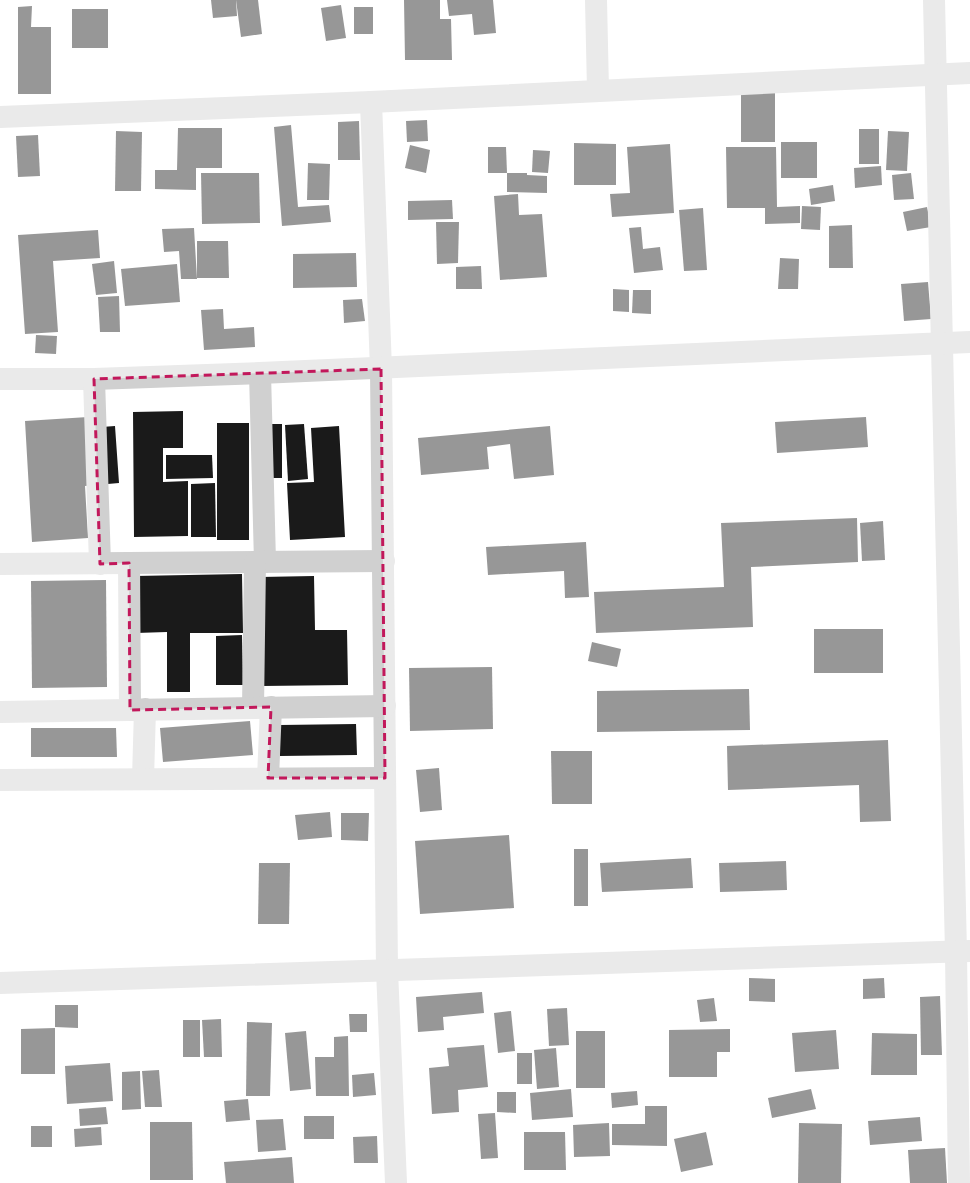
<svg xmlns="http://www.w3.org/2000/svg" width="970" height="1183" viewBox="0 0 970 1183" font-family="'Fira Sans Condensed',sans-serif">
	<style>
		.building { fill: #1a1a1a }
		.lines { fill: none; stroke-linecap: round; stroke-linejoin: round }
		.minor { stroke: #d0d0d0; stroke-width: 22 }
		.marked { fill: none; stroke: #c2185b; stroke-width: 3; stroke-dasharray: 8 5; stroke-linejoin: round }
	</style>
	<rect width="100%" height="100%" fill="#fff"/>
	<g class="building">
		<polygon points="211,0 236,0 237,16 213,18"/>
		<polygon points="236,0 258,0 262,34 241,37"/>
		<polygon points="404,0 440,0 440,19 451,19 452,60 405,60"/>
		<polygon points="447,0 493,0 496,33 474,35 472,14 449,16"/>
		<polygon points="341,5 346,38 326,41 321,8"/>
		<polygon points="32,6 31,27 51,27 51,94 18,94 18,7"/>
		<rect x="354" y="7" width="19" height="27"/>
		<rect x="72" y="9" width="36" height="39"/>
		<rect x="741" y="93" width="34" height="49"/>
		<polygon points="427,120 428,141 407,142 406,121"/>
		<polygon points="359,121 360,160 338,160 338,122"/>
		<polygon points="291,125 298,207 329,205 331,222 282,226 274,127"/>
		<polygon points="178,128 222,128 222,168 196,168 196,190 155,189 155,170 177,170"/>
		<rect x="859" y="129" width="20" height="35"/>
		<polygon points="116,131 142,132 141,191 115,191"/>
		<polygon points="888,131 909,132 907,171 886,170"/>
		<polygon points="38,135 40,176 18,177 16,136"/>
		<rect x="781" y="142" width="36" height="36"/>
		<polygon points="574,143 616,144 616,185 574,185"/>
		<polygon points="670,144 674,213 612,217 610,194 630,193 627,147"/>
		<polygon points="410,145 430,150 426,173 405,168"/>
		<polygon points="488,147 506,147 507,173 488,173"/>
		<polygon points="726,147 776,147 777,207 800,206 800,223 765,224 765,208 727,208"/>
		<polygon points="533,150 550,151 548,173 532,172"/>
		<polygon points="308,163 330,164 329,200 307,200"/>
		<polygon points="881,166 882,185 855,188 854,168"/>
		<polygon points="201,173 259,173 260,223 202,224"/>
		<polygon points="507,173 527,173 527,175 547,176 547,193 507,192"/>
		<polygon points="911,173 914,199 894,200 892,175"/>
		<polygon points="833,185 835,201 811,205 809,189"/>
		<polygon points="518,194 519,215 542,214 547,277 500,280 494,196"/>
		<polygon points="452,200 453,219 408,220 408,201"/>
		<polygon points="802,206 821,207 820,230 801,229"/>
		<polygon points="927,207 931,227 907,231 903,212"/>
		<polygon points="703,208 707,270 684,271 679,210"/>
		<polygon points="436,222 459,222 458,263 437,264"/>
		<polygon points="852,225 853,268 829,268 829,226"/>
		<polygon points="641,227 643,249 660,247 663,270 634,273 629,228"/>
		<polygon points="194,228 197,279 181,279 179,251 164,252 162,229"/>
		<polygon points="98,230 100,258 53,261 58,332 25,334 18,235"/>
		<polygon points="197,241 228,241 229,278 197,278"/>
		<polygon points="356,253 357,287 293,288 293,254"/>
		<polygon points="780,258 799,259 798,289 778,289"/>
		<polygon points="114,261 117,293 96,295 92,264"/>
		<polygon points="177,264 180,302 125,306 121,269"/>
		<polygon points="481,266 482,289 456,289 456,267"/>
		<polygon points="928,282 931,319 904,321 901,284"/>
		<polygon points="613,289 629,290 629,312 613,311"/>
		<polygon points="633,290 651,290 651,314 632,313"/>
		<polygon points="119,296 120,332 100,332 98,297"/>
		<polygon points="362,299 365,321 344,323 343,300"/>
		<polygon points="223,309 224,329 254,327 255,347 204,350 201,310"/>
		<polygon points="36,335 57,336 56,354 35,353"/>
		<polygon points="183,411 183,448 163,448 163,482 188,481 188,536 134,537 133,412"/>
		<polygon points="88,417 88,428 115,426 119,483 85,486 88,538 32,542 25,421"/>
		<polygon points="866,417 868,447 777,453 775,422"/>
		<rect x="217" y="423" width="32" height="117"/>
		<polygon points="261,424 282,424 282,478 263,478"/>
		<polygon points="304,424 308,479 288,481 285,425"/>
		<polygon points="339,426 345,537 290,540 287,483 314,482 311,428"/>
		<polygon points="550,426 554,475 514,479 510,444 487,447 489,469 421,475 418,438"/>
		<polygon points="166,455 212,455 213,478 166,479"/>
		<polygon points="215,483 216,537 191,537 191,484"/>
		<polygon points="857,518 858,562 751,567 753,627 596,633 594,592 724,587 721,523"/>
		<polygon points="883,521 885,560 862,561 860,523"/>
		<polygon points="586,542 589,597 565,598 564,571 488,575 486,547"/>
		<polygon points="242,574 243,633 190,633 190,692 167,692 167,632 136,633 135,576"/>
		<polygon points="314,576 315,630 347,630 348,685 262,686 260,577"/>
		<polygon points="106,580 107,687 32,688 31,581"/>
		<rect x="814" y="629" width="69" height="44"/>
		<polygon points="242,635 243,685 216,685 216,636"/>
		<polygon points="592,642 621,649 617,667 588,661"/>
		<polygon points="492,667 493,729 410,731 409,668"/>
		<polygon points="749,689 750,730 597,732 597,691"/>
		<polygon points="250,721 253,755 163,762 160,728"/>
		<polygon points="356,724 357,755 280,756 280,725"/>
		<polygon points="31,728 116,728 117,757 31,757"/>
		<polygon points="888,740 891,821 860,822 859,785 728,790 727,746"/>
		<polygon points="551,751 592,751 592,804 552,804"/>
		<polygon points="439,768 442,810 420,812 416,770"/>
		<polygon points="330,812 332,837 298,840 295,815"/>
		<polygon points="341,813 369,813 368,841 341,840"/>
		<polygon points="509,835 514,908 420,914 415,841"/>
		<rect x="574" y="849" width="14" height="57"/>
		<polygon points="691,858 693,888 602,892 600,863"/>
		<polygon points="786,861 787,890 720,892 719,863"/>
		<polygon points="259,863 290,863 289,924 258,924"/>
		<polygon points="749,978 775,979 775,1002 749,1001"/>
		<polygon points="884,978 885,998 863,999 863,979"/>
		<polygon points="482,992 484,1013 443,1017 444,1030 418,1032 416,997"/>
		<polygon points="940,996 942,1055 921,1055 920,997"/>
		<polygon points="714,998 717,1021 700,1022 697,1000"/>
		<polygon points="55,1005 78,1005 78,1028 55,1027"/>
		<polygon points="567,1008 569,1045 549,1046 547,1009"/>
		<polygon points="511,1011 515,1051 498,1053 494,1013"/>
		<polygon points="349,1014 367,1014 367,1032 350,1032"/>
		<polygon points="221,1019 222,1057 204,1057 202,1020"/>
		<rect x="183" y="1020" width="17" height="37"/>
		<polygon points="247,1022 272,1023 270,1096 246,1096"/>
		<polygon points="55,1028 55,1074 21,1074 21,1029"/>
		<polygon points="730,1029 730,1052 717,1052 717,1077 669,1077 669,1030"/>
		<polygon points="836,1030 839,1069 795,1072 792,1033"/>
		<polygon points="306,1031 311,1089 290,1091 285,1033"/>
		<rect x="576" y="1031" width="29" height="57"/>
		<polygon points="872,1033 917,1034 917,1075 871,1075"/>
		<polygon points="348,1036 349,1096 316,1096 315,1057 334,1057 334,1037"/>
		<polygon points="484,1045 488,1087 458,1090 459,1112 432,1114 429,1068 449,1066 447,1048"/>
		<polygon points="556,1048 559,1087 537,1089 534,1050"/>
		<rect x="517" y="1053" width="15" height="31"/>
		<polygon points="110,1063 113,1101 67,1104 65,1066"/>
		<polygon points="159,1070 162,1107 145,1107 142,1071"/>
		<polygon points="140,1071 141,1109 122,1110 122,1072"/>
		<polygon points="374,1073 376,1095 353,1097 352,1075"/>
		<polygon points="571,1089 573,1117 532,1120 530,1093"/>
		<polygon points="811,1089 816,1109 772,1118 768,1098"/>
		<polygon points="637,1091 638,1105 612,1108 611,1093"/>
		<polygon points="497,1092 516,1092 516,1113 497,1112"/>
		<polygon points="248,1099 250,1120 226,1122 224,1101"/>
		<polygon points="645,1106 667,1106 667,1146 612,1145 612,1124 645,1124"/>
		<polygon points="106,1107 108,1124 80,1126 79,1109"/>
		<polygon points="495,1113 498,1158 481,1159 478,1114"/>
		<rect x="304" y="1116" width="30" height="23"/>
		<polygon points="920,1117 922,1141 870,1145 868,1121"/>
		<polygon points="283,1119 286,1150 258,1152 256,1120"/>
		<polygon points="150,1122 192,1122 193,1180 150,1180"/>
		<polygon points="609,1123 610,1156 574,1157 573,1125"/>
		<polygon points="799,1123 842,1124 841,1183 798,1183"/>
		<rect x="31" y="1126" width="21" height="21"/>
		<polygon points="101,1127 102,1145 75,1147 74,1129"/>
		<polygon points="524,1132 565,1132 566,1170 524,1170"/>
		<polygon points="706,1132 713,1165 681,1172 674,1139"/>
		<polygon points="377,1136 378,1163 354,1163 353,1137"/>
		<polygon points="945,1148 947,1183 910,1183 908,1150"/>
		<polygon points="292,1157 294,1183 226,1183 224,1162"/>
	</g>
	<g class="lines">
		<g class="minor">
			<polyline points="596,0 598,90"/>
			<polyline points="934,0 956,952 959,1183"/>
			<polyline points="371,102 381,369 387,970 396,1183"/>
			<polyline points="0,117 371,102 970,73"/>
			<polyline points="260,373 265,562"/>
			<polyline points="0,379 94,379 260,373 970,342"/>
			<polyline points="94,379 100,564"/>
			<polyline points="129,563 130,710"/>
			<polyline points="0,564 384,561"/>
			<polyline points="253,708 255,562"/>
			<polyline points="0,712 385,706"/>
			<polyline points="268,778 271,707"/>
			<polyline points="143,779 145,709"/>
			<polyline points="0,780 385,778"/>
			<polyline points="0,983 970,951"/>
		</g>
	</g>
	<path d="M0 0H970V1183H0ZM381,369L385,778H268L271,707L130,710L129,563L100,564L94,379Z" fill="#fff" fill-opacity=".55" fill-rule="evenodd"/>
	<path class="marked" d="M381,369L385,778H268L271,707L130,710L129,563L100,564L94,379Z"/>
</svg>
